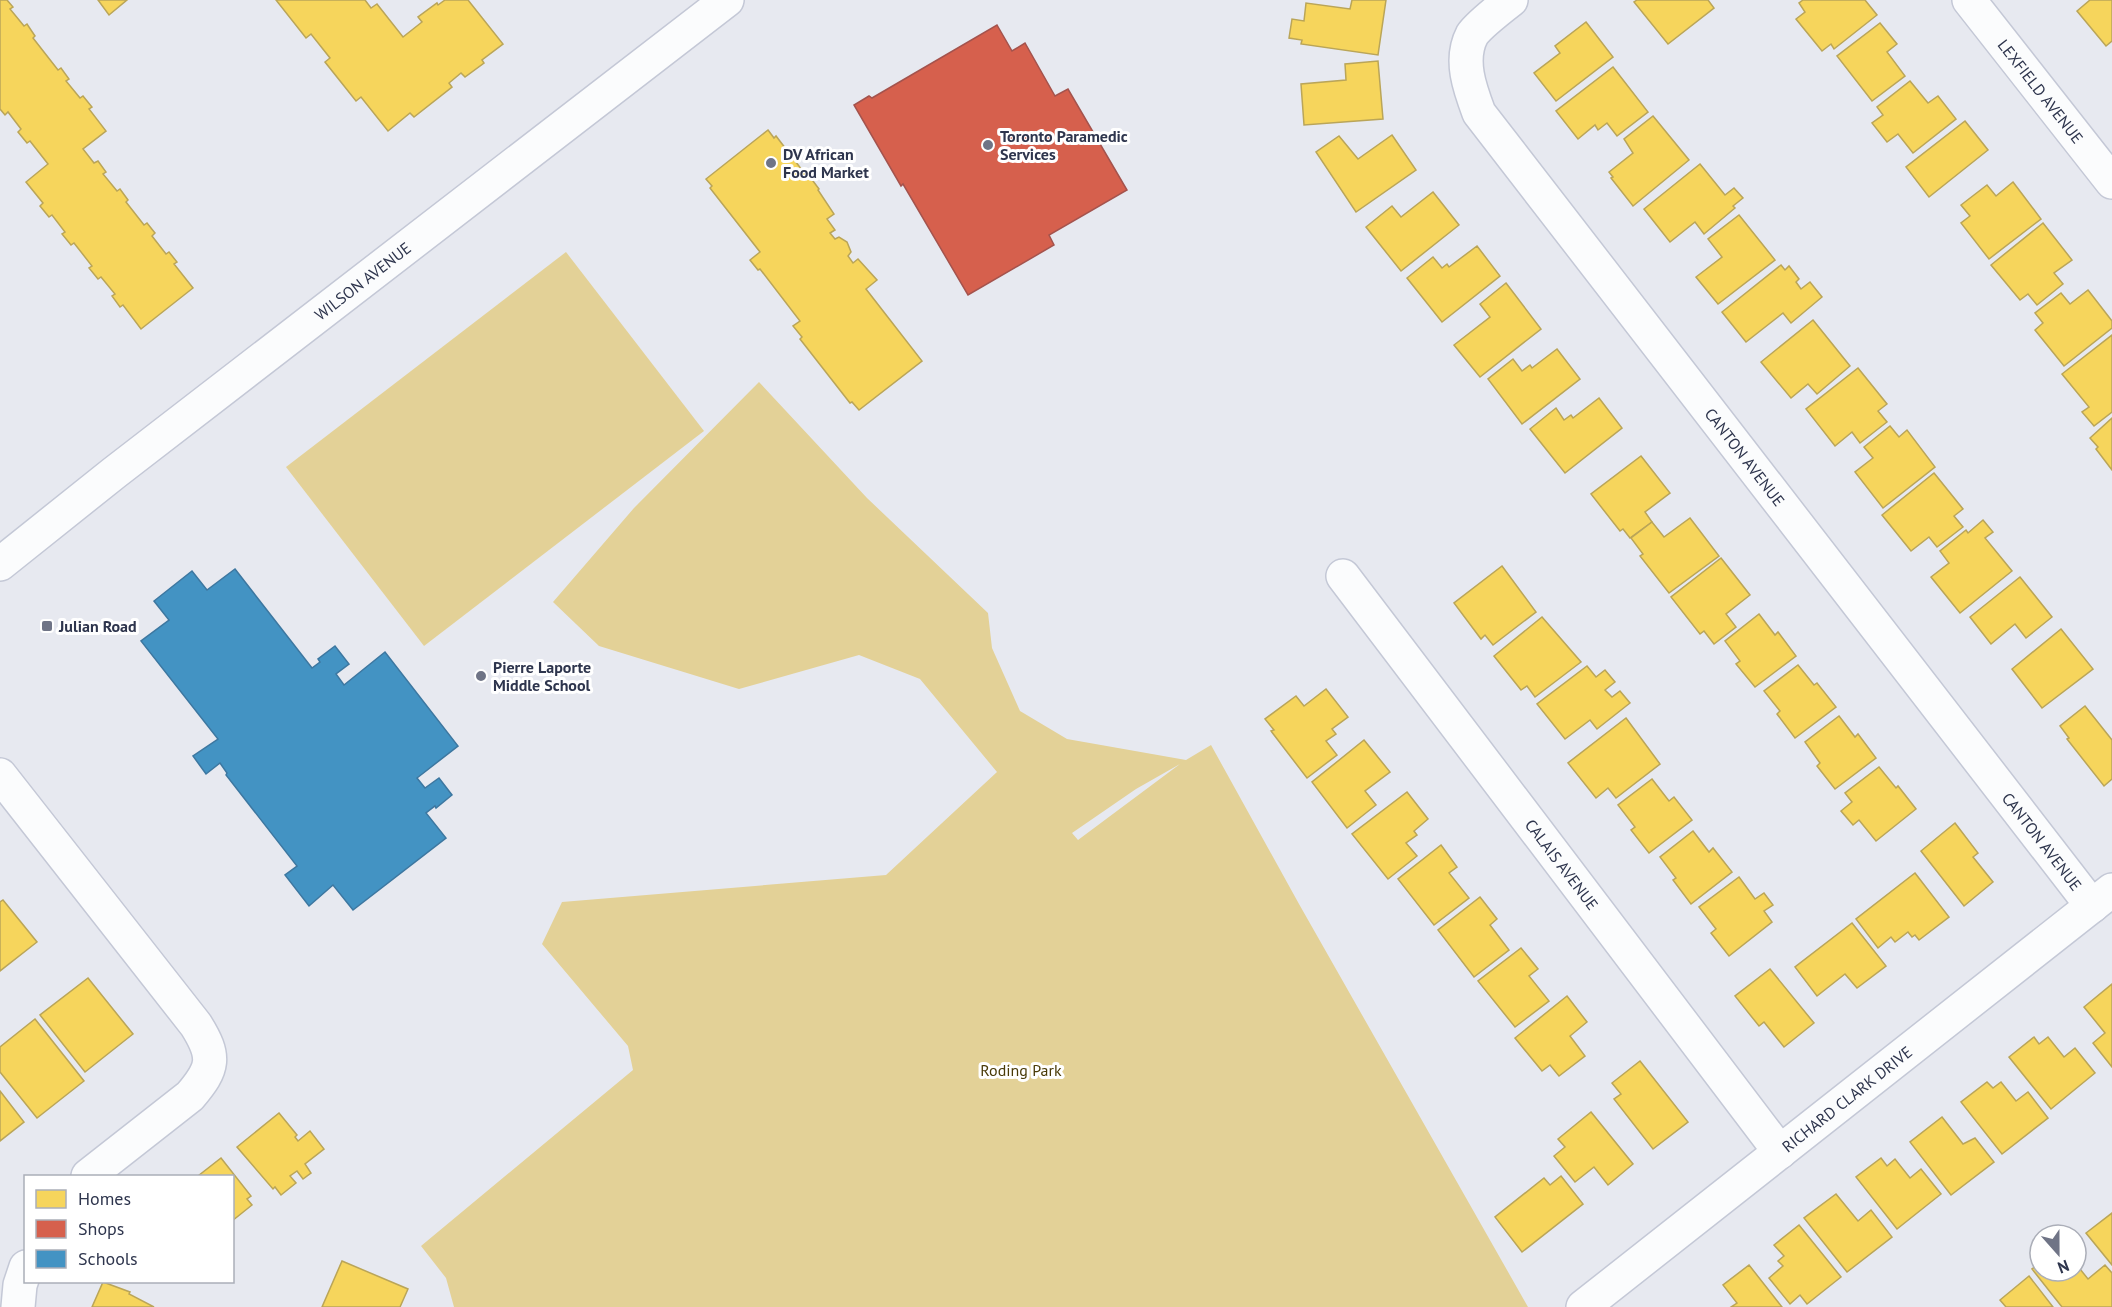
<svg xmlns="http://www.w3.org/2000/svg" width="2112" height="1307" viewBox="0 0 2112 1307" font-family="'PT Sans',sans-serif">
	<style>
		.green { fill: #e3d197; fill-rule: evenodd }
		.homes { fill: #f6d55c; stroke: #baa558; stroke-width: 1.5 }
		.shops { fill: #d6604d; stroke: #a4534d; stroke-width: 1.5 }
		.schools { fill: #4393c3; stroke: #3d77a0; stroke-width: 1.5 }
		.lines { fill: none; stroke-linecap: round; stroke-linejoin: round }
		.minor-casing { stroke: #c4c8d6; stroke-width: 36 }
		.tertiary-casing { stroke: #c4c8d6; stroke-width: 36 }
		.secondary-casing { stroke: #c4c8d6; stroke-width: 36 }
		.minor { stroke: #fbfcfd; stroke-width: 33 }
		.tertiary { stroke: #fbfcfd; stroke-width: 33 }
		.secondary { stroke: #fbfcfd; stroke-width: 33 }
		.poi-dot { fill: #6f7486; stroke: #fff; stroke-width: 2 }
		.labels { text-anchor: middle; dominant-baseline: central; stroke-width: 6; stroke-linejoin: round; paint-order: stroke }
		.street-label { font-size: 16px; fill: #2e354d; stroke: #fff }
		.poi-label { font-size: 16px; font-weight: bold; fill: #2e354d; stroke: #fff; text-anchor: start }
		.park-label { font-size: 16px; fill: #493a07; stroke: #fff }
	</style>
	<rect width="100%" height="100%" fill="#e7e9f0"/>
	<g class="green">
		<polygon points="566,252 704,431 424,646 286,467"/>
		<path d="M759,382L867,498L988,613L992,648L1020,711L1067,739L1186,760L1211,745L1299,904L1528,1307H454L446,1278L421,1246L633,1070L628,1046L542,944L562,902L886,875L997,772L920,679L859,655L739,689L599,646L553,602L634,508ZM1180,764L1078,840L1072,833L1136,789Z"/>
	</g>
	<g class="homes">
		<polygon points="0,0 7,0 13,7 10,9 24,26 27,24 35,36 33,38 58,70 61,68 69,79 66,81 80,98 83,96 92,107 89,109 106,131 83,149 94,163 98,161 106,172 103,174 117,191 120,189 128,200 126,202 144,225 147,223 155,233 152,236 166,254 169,252 177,262 174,264 193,288 141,329 123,305 120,307 112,296 115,294 101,277 98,279 89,268 92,266 74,243 71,245 62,234 65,232 52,215 49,217 40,206 43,203 26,182 48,164 30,141 27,143 18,132 21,129 8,112 5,115 0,109"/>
		<polygon points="98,0 127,0 109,15"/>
		<polygon points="276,0 365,0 371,8 377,4 403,37 422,22 418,17 437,3 438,5 445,0 468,0 503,44 482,60 484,63 465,77 461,73 449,83 452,87 414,117 410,113 388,131 361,97 356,101 325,62 330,58 311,34 306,38"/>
		<polygon points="1352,0 1386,0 1378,55 1301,44 1302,40 1289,38 1292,19 1304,21 1306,3 1350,9"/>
		<polygon points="1637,0 1708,0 1714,8 1668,44 1634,2"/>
		<polygon points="1803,0 1865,0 1877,15 1834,49 1831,44 1822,51 1796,19 1805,12 1799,3"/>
		<polygon points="2090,0 2112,0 2112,41 2106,46 2077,11"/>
		<polygon points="1586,22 1613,57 1556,101 1534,73 1560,53 1555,46"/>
		<polygon points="1880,23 1897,44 1887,52 1905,76 1872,101 1837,56"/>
		<polygon points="1378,61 1383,119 1304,125 1301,84 1346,80 1345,64"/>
		<polygon points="1613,67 1648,112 1617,136 1607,123 1598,130 1595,125 1578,139 1556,111"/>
		<polygon points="1910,81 1928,103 1938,96 1956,119 1913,153 1898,134 1887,142 1872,123 1883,115 1877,107"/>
		<polygon points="1653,116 1689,160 1633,206 1611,178 1613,177 1609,172 1633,153 1624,139"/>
		<polygon points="1965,121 1988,150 1929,197 1906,167"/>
		<polygon points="768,130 774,138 776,136 802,170 804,169 819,189 818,190 834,214 827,219 835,230 830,233 835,239 839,237 847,242 851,252 848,256 853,263 858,259 877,280 866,289 922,361 859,410 852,402 850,403 800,339 802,337 793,326 800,321 760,269 758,270 750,260 760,252 710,188 712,186 706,179"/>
		<polygon points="1392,135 1416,170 1356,212 1316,152 1339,136 1358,159"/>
		<polygon points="1700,164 1725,195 1734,188 1743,198 1733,206 1735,208 1704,234 1695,222 1670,242 1644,209"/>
		<polygon points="2013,182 2041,219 1989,259 1961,223 1970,216 1961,205 1987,185 1996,196"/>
		<polygon points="1433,192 1459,225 1401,271 1366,227 1392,206 1401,217"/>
		<polygon points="1739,215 1775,260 1718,304 1696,277 1722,257 1708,239"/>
		<polygon points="2043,223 2072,260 2054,273 2063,284 2037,305 2028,294 2020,300 1991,265"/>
		<polygon points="1477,246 1500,276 1442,322 1407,278 1433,257 1442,268 1447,264 1449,267"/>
		<polygon points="1781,265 1785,270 1789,266 1799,279 1796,282 1801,289 1810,282 1822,297 1791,323 1783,313 1746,342 1722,312"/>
		<polygon points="1506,283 1541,329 1480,377 1454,345 1490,317 1480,304"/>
		<polygon points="2088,290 2112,321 2112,328 2064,366 2035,330 2043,323 2035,313 2061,293 2070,304"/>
		<polygon points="1813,320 1850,366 1817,394 1808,384 1791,398 1761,362"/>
		<polygon points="2112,335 2112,412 2094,426 2082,412 2089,407 2062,374"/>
		<polygon points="1557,349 1580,379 1522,424 1488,379 1513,359 1522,371 1530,365 1532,368"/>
		<polygon points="1858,368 1887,404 1878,411 1887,422 1860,443 1852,432 1835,446 1806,409"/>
		<polygon points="1599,398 1622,428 1565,473 1530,429 1556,408 1564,420 1571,415 1573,418"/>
		<polygon points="2112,418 2112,470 2096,449 2098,447 2090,438"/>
		<polygon points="1890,426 1899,437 1907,430 1935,467 1883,508 1855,472 1873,458 1864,447"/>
		<polygon points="1641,456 1670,493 1645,512 1652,522 1630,538 1623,529 1620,531 1591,494"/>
		<polygon points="1934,473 1963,509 1954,516 1963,527 1937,547 1929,537 1911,551 1882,515"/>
		<polygon points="1690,518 1719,556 1669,593 1640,556 1643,554 1631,538 1652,522 1664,537"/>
		<polygon points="1983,520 1993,532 1985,538 2012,571 1960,613 1931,577 1949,563 1940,551 1966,530 1968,533"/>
		<polygon points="1721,558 1750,595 1726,614 1736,627 1714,644 1704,631 1700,634 1671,597"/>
		<polygon points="1502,566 1536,612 1493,645 1485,635 1481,639 1454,603"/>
		<polygon points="2020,577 2052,617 2026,638 2015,624 1991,644 1970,617"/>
		<polygon points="1759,614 1775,635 1778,632 1796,656 1755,687 1736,664 1740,661 1725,641"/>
		<polygon points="1542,617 1581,662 1535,697 1527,686 1521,690 1494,656"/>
		<polygon points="2061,629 2093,669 2042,708 2012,669"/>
		<polygon points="1798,665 1814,685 1817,683 1836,707 1795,738 1777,714 1780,711 1764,691"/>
		<polygon points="1587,666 1596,677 1605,670 1615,682 1605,690 1612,697 1620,691 1630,703 1597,729 1590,720 1565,739 1537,704"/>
		<polygon points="1326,689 1348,717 1332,729 1336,734 1326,741 1337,755 1307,778 1271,731 1274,730 1265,719 1296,696 1304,706"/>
		<polygon points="2085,706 2112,740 2112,779 2104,786 2067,739 2069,738 2060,726"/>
		<polygon points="1839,716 1855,737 1858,734 1876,758 1835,789 1817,766 1820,763 1805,742"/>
		<polygon points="1626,718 1660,764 1616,798 1608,788 1596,798 1568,763"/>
		<polygon points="1364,740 1390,772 1365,791 1376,805 1347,828 1312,782"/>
		<polygon points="1879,767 1896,788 1898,786 1916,809 1876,841 1859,820 1853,825 1841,811 1852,802 1845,793"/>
		<polygon points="1652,779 1669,801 1674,797 1692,820 1649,853 1631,830 1635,827 1618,805"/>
		<polygon points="1407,792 1428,819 1414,831 1417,835 1406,843 1417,856 1388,879 1352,834"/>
		<polygon points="1955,823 1978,853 1973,857 1993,882 1964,906 1921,851"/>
		<polygon points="1693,831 1709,852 1713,848 1732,872 1691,904 1673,880 1676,878 1660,857"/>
		<polygon points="1441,845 1457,867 1449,873 1469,898 1434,925 1398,879"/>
		<polygon points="1915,873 1949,917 1919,940 1915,935 1912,937 1908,932 1895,942 1891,937 1878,948 1856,919"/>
		<polygon points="1739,877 1755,899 1764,893 1773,905 1764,911 1772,922 1729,956 1711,933 1716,929 1699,907"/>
		<polygon points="1480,897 1497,919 1490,925 1509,950 1474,977 1438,930"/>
		<polygon points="3,900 37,942 0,971 0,902"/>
		<polygon points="1852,923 1886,966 1857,988 1845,974 1817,996 1795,967"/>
		<polygon points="1521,948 1538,969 1529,976 1549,1001 1515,1027 1478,981"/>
		<polygon points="1770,969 1814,1023 1784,1047 1764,1022 1759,1026 1735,996"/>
		<polygon points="88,978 133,1034 85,1072 40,1015"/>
		<polygon points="2112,984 2112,1067 2093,1043 2105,1033 2084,1007"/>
		<polygon points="1567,996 1587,1022 1570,1036 1585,1056 1559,1076 1550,1065 1542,1071 1515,1038"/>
		<polygon points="35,1019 84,1081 37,1118 0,1072 0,1047"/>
		<polygon points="2034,1037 2039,1044 2048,1037 2064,1057 2075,1048 2095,1073 2051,1109 2009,1057"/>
		<polygon points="1640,1061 1688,1122 1653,1149 1614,1099 1621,1094 1612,1083"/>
		<polygon points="1987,1082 1993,1088 2001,1082 2016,1101 2028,1092 2048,1118 2002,1154 1961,1102"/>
		<polygon points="0,1091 24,1122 0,1141"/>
		<polygon points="1591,1112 1633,1164 1608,1185 1594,1167 1575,1182 1554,1156 1565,1147 1558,1139"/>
		<polygon points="279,1113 297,1135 295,1137 298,1141 310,1131 324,1149 305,1164 311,1173 303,1179 297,1171 290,1176 296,1183 281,1195 275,1187 273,1189 237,1147"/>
		<polygon points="1942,1117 1963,1144 1975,1138 1994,1162 1951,1195 1910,1142"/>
		<polygon points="221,1158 251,1196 247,1199 252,1205 232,1221 232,1176 198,1176"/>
		<polygon points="1881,1158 1887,1166 1895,1159 1910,1178 1921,1169 1941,1194 1897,1229 1856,1177"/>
		<polygon points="1561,1176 1583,1204 1522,1252 1495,1217 1544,1178 1550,1185"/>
		<polygon points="1836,1194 1858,1221 1871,1210 1892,1237 1847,1272 1804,1218"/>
		<polygon points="2112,1213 2112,1265 2086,1233"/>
		<polygon points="1799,1225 1841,1277 1807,1304 1800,1295 1790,1304 1769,1278 1783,1266 1778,1261 1784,1256 1774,1245"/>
		<polygon points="342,1261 408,1289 400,1307 322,1307"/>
		<polygon points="2040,1263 2040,1271 2076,1271 2076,1264 2088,1279 2105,1265 2112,1273 2112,1307 2062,1307 2032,1269"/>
		<polygon points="1749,1265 1782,1307 1731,1307 1737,1303 1723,1285"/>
		<polygon points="2029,1276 2053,1307 2006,1307 2000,1300"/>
		<polygon points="103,1282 130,1292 129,1294 154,1307 92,1307"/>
	</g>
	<polygon class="shops" points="997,25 1012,51 1025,43 1055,96 1068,89 1127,190 1049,235 1054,245 968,295 903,184 901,186 854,105 869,96 872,98"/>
	<polygon class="schools" points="235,569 312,668 320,662 318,659 335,646 349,664 336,674 344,685 385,652 458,746 417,778 425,788 439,778 452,795 436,808 435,806 426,813 446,838 353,910 333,885 309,906 285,875 297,866 226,775 227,773 220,763 206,774 193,756 218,739 141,641 169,620 154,601 192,571 207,590"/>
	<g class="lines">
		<g class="minor-casing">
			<g id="minor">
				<path id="s1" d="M1511,0C1502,7 1477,27 1472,35C1459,60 1470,89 1479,113L2092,906"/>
				<path id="s2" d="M1343,576L1780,1152"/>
				<path d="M0,775L196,1025C216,1057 214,1068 190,1096L88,1176"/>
				<polyline points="18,1307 20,1285 26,1267"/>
				<path id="s3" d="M1583,1307L2112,890"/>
			</g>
		</g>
		<g class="tertiary-casing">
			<g id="tertiary">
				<path id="s4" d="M1969,0L2112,182"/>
			</g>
		</g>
		<g class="secondary-casing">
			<g id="secondary">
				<path id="s5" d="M0,564L114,473L727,0"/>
			</g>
		</g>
		<use href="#minor" class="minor"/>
		<use href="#tertiary" class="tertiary"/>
		<use href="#secondary" class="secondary"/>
	</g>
	<g class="poi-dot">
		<circle cx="988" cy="145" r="6"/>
		<circle cx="771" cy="163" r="6"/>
		<rect x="41" y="620" width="12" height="12" rx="3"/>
		<circle cx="481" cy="676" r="6"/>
	</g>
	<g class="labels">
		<g class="street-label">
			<text stroke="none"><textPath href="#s4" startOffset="116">LEXFIELD AVENUE</textPath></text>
			<text stroke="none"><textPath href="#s5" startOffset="460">WILSON AVENUE</textPath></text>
			<text stroke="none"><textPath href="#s1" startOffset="568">CANTON AVENUE</textPath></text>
			<text stroke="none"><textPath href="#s1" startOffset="1054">CANTON AVENUE</textPath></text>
			<text stroke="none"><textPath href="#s2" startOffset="362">CALAIS AVENUE</textPath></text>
			<text stroke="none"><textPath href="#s3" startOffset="336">RICHARD CLARK DRIVE</textPath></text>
		</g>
		<g class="poi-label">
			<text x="1000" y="136">Toronto Paramedic<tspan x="1000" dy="18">Services</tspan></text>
			<text x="783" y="154">DV African<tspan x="783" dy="18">Food Market</tspan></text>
			<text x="59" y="626">Julian Road</text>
			<text x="493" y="667">Pierre Laporte<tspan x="493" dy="18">Middle School</tspan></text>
		</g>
		<g class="park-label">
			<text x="1021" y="1070">Roding Park</text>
		</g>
	</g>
	<rect x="24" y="1175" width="210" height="108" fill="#ffffff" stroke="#abaeb8" stroke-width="1.5"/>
	<rect x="36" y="1190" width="30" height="18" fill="#f6d55c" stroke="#abaeb8" stroke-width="1.5"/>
	<text x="78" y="1205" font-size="18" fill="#2e354d">Homes</text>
	<rect x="36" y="1220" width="30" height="18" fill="#d6604d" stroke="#abaeb8" stroke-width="1.5"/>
	<text x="78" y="1235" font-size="18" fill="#2e354d">Shops</text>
	<rect x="36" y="1250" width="30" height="18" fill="#4393c3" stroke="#abaeb8" stroke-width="1.5"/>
	<text x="78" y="1265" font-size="18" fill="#2e354d">Schools</text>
	<g transform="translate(2058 1253) rotate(159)"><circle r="28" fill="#ffffff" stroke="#abaeb8" stroke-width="1.5"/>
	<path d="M0-4.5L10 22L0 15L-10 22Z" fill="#6f7486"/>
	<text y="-9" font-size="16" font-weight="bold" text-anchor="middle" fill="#2e354d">N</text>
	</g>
</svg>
